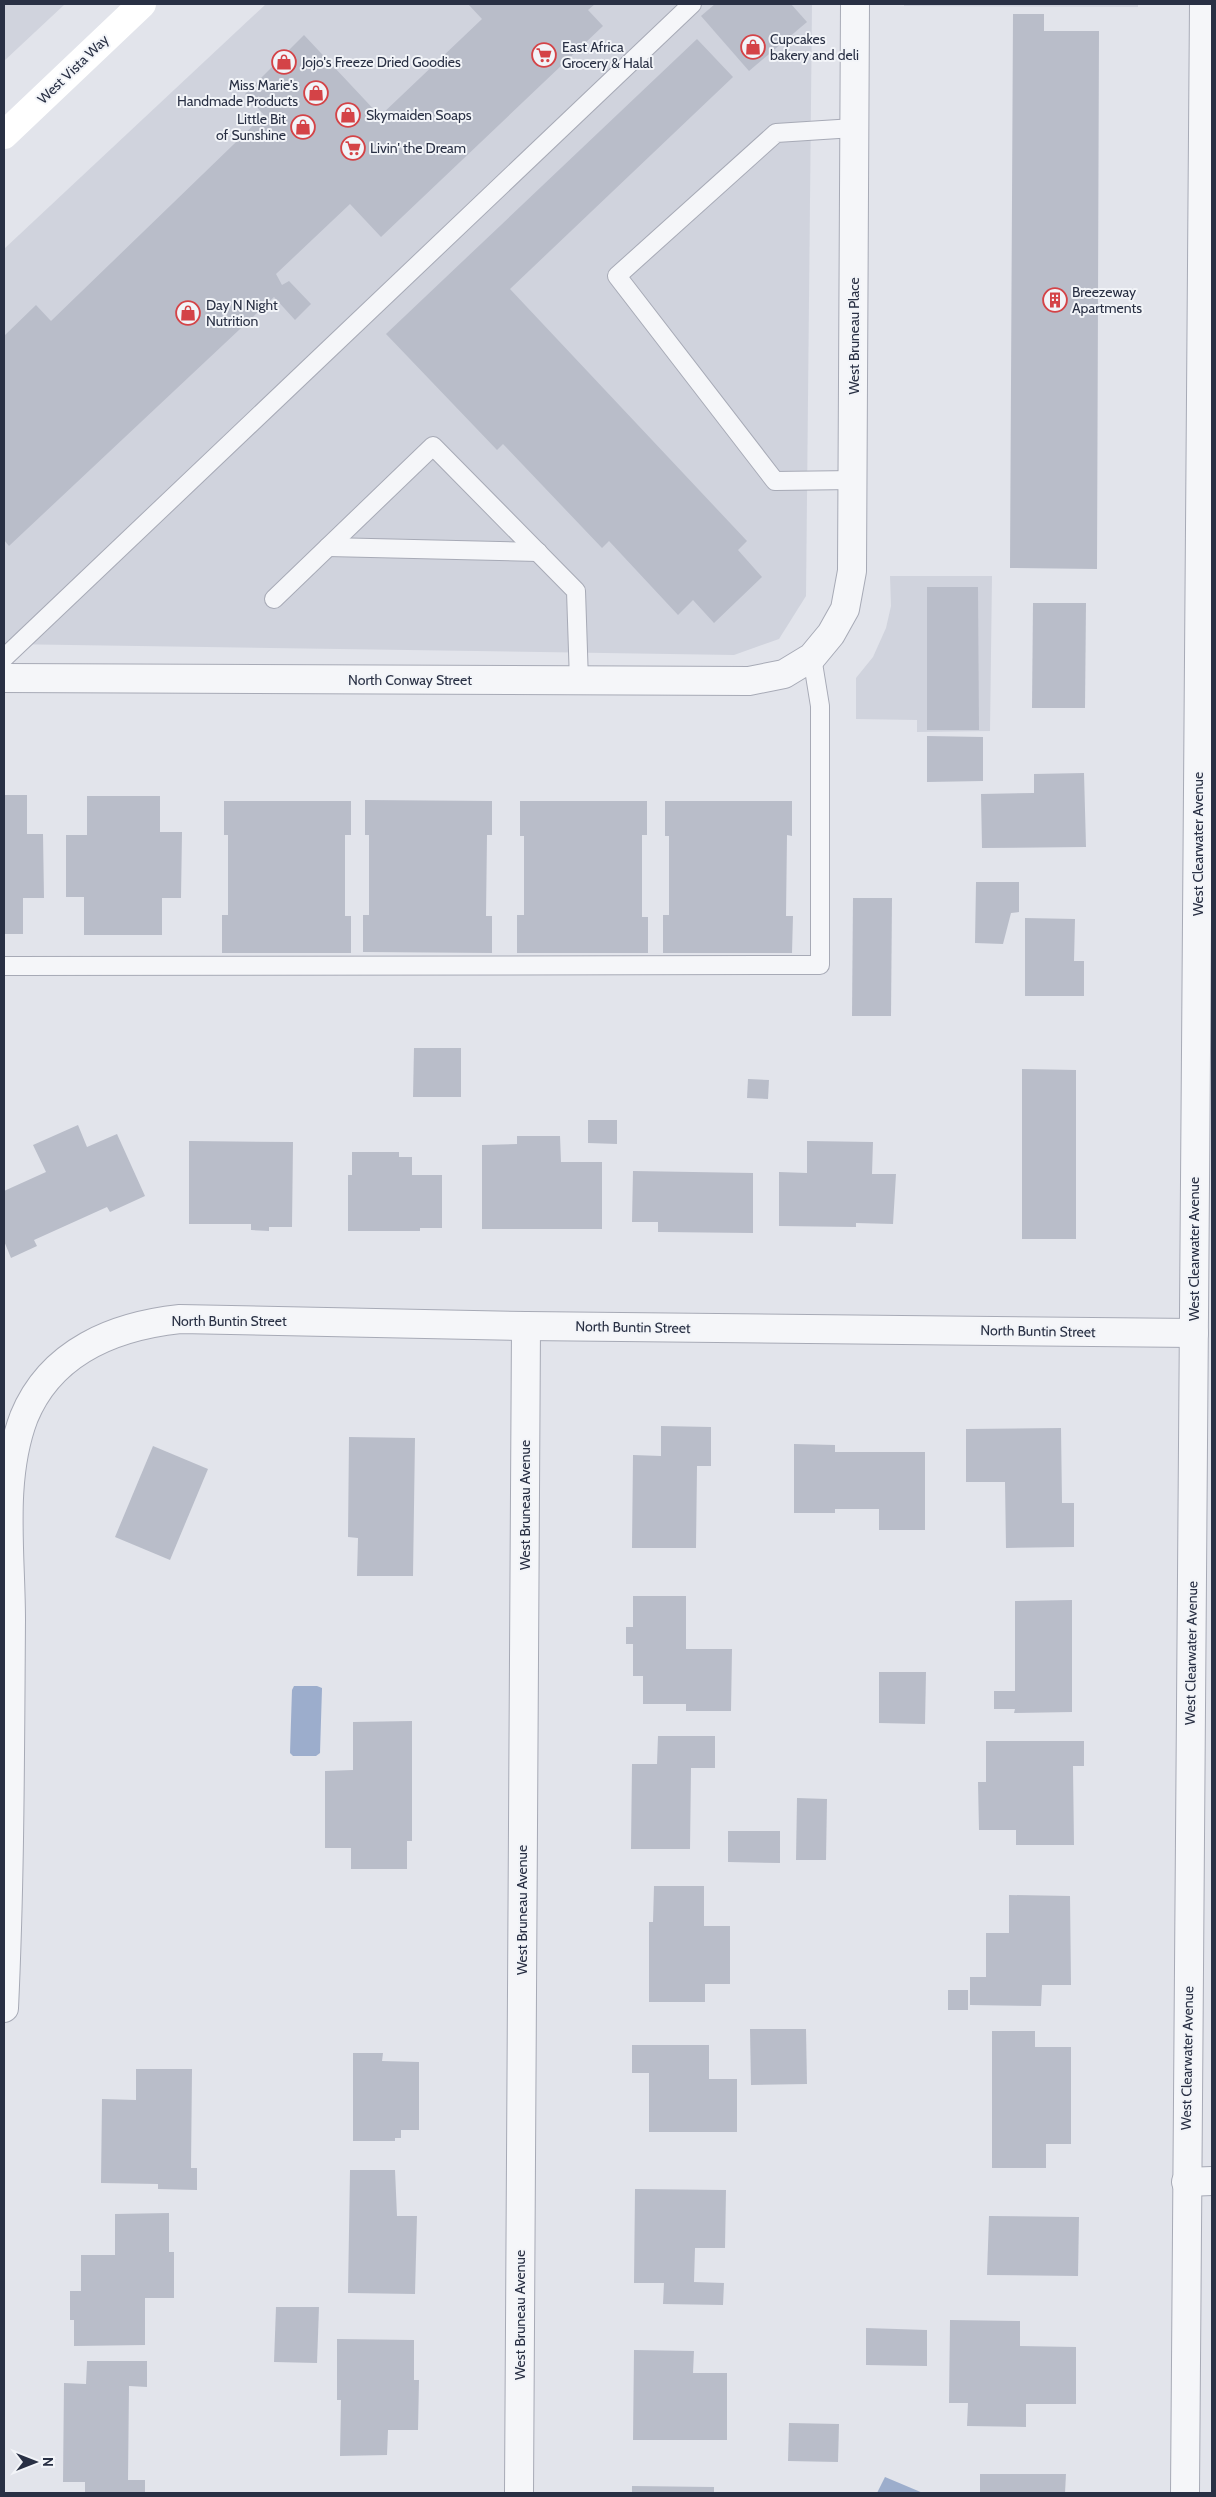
<svg xmlns="http://www.w3.org/2000/svg" width="1216" height="2497" viewBox="0 0 1216 2497" font-family="Cabin,sans-serif">
	<style>
		.built { fill: #d0d3dd }
		.water { fill: #9cadcc }
		.building { fill: #b9bdc9 }
		.lines { fill: none; stroke-linecap: round; stroke-linejoin: round }
		.lane-casing { stroke: #a7aab6; stroke-width: 20 }
		.street-casing { stroke: #a7aab6; stroke-width: 30 }
		.lane { stroke: #f5f6f9; stroke-width: 18 }
		.street { stroke: #f5f6f9; stroke-width: 28 }
		.secondary { stroke: #fff; stroke-width: 28 }
		.labels { text-anchor: middle; dominant-baseline: central; stroke-width: 4; stroke-linejoin: round; paint-order: stroke }
		.poi-label { font-size: 14px; fill: #293044; stroke: #f2f4f8; text-anchor: start }
		.street-label { font-size: 14px; fill: #293044; stroke: #f2f4f8 }
	</style>
	<rect width="100%" height="100%" fill="#e2e4eb"/>
	<g class="built">
		<polygon points="4,4 65,4 4,61"/>
		<polygon points="266,4 812,4 806,596 779,639 734,655 4,644 4,249"/>
		<polygon points="904,4 1138,4 1138,7 904,6"/>
		<polygon points="890,576 992,576 990,731 917,732 917,720 856,719 856,678 873,657 886,628 891,606"/>
	</g>
	<g class="water">
		<polygon points="294,1686 317,1686 322,1688 320,1753 316,1756 293,1756 290,1753 292,1690"/>
		<polygon points="885,2477 923,2493 877,2493"/>
	</g>
	<g class="building">
		<polygon points="468,4 595,4 588,10 603,26 381,237 350,204 276,274 282,285 289,281 311,304 295,320 274,297 9,546 4,540 4,336 36,305 51,321 264,115 245,94 304,35 380,116 482,19"/>
		<polygon points="715,4 791,4 807,22 749,71 701,16"/>
		<polygon points="1013,14 1044,14 1044,31 1099,31 1097,569 1010,568"/>
		<polygon points="697,39 733,77 510,289 747,541 738,550 762,577 714,623 693,600 678,615 609,541 602,548 503,444 497,450 386,334"/>
		<polygon points="927,587 978,587 979,730 927,730"/>
		<polygon points="1033,603 1086,603 1085,708 1032,708"/>
		<polygon points="927,736 983,737 983,781 927,782"/>
		<polygon points="1084,773 1086,847 982,848 981,794 1034,793 1034,774"/>
		<polygon points="4,795 27,795 27,834 43,834 44,898 23,898 23,934 4,934"/>
		<polygon points="87,796 160,796 160,832 182,832 181,898 162,898 162,935 84,935 84,897 66,897 66,835 87,835"/>
		<polygon points="365,800 492,801 492,835 487,835 486,916 492,916 492,953 363,952 363,915 369,915 369,835 365,835"/>
		<polygon points="224,801 351,801 351,835 345,835 345,916 351,916 351,953 222,953 222,915 228,915 228,835 224,835"/>
		<polygon points="520,801 647,801 647,835 642,835 642,917 648,917 648,953 517,953 517,915 524,915 524,836 520,836"/>
		<polygon points="665,801 792,801 792,836 787,835 786,916 793,916 792,953 663,953 663,915 669,915 669,836 665,836"/>
		<polygon points="976,882 1019,882 1019,912 1011,913 1003,944 975,943"/>
		<polygon points="853,898 892,898 891,1016 852,1016"/>
		<polygon points="1025,918 1075,919 1074,961 1084,961 1084,996 1025,996"/>
		<polygon points="414,1048 461,1048 461,1097 413,1097"/>
		<polygon points="1022,1069 1076,1070 1076,1239 1022,1239"/>
		<polygon points="748,1079 769,1080 768,1099 747,1098"/>
		<polygon points="588,1120 617,1120 617,1144 588,1143"/>
		<polygon points="78,1125 87,1147 117,1134 145,1196 110,1212 107,1207 34,1240 37,1246 11,1258 4,1241 4,1191 46,1172 33,1145"/>
		<polygon points="517,1136 560,1136 561,1162 602,1162 602,1229 482,1229 482,1145 517,1144"/>
		<polygon points="189,1141 293,1142 292,1227 269,1227 269,1231 251,1230 251,1224 189,1224"/>
		<polygon points="807,1141 873,1142 872,1174 896,1174 893,1224 856,1223 856,1227 779,1226 779,1172 807,1173"/>
		<polygon points="352,1152 399,1152 399,1157 412,1157 412,1175 442,1175 442,1228 420,1228 420,1231 348,1231 348,1175 352,1175"/>
		<polygon points="633,1171 753,1173 753,1233 658,1232 658,1222 632,1222"/>
		<polygon points="661,1426 711,1427 711,1466 697,1466 696,1548 632,1548 633,1455 661,1456"/>
		<polygon points="1061,1428 1062,1503 1074,1503 1074,1547 1006,1548 1005,1482 966,1482 966,1429"/>
		<polygon points="349,1437 415,1438 413,1576 357,1576 358,1538 348,1537"/>
		<polygon points="794,1444 835,1445 835,1452 925,1452 925,1530 879,1530 879,1509 835,1509 835,1513 794,1513"/>
		<polygon points="153,1446 208,1469 170,1560 115,1537"/>
		<polygon points="633,1596 686,1596 686,1649 732,1649 731,1711 686,1711 686,1704 643,1704 643,1676 633,1676 633,1644 626,1644 626,1627 633,1627"/>
		<polygon points="1072,1600 1072,1712 1014,1713 1015,1709 994,1709 994,1691 1015,1691 1015,1601"/>
		<polygon points="879,1672 926,1672 925,1724 879,1723"/>
		<polygon points="412,1721 412,1841 407,1841 407,1869 351,1869 351,1848 325,1848 325,1771 353,1770 353,1722"/>
		<polygon points="658,1736 715,1736 715,1768 691,1768 690,1849 631,1849 632,1764 657,1764"/>
		<polygon points="986,1741 1084,1741 1084,1766 1073,1766 1074,1845 1016,1845 1016,1830 979,1830 978,1782 986,1782"/>
		<polygon points="797,1798 827,1799 826,1860 796,1860"/>
		<polygon points="728,1831 780,1831 780,1863 728,1862"/>
		<polygon points="654,1886 704,1886 704,1926 730,1926 730,1984 705,1984 705,2002 649,2002 649,1922 653,1922"/>
		<polygon points="1009,1895 1070,1896 1071,1985 1042,1985 1041,2006 970,2005 970,1977 986,1977 986,1933 1009,1933"/>
		<rect x="948" y="1990" width="20" height="20"/>
		<polygon points="750,2029 806,2029 807,2084 751,2085"/>
		<polygon points="992,2031 1035,2031 1035,2047 1071,2047 1071,2144 1046,2144 1046,2168 992,2168"/>
		<polygon points="632,2045 709,2045 709,2079 737,2079 737,2132 649,2132 649,2073 632,2073"/>
		<polygon points="353,2053 383,2053 382,2061 419,2062 419,2130 401,2130 401,2138 395,2138 395,2141 353,2141"/>
		<polygon points="136,2069 192,2069 191,2168 197,2168 197,2190 158,2189 158,2184 101,2183 102,2099 136,2100"/>
		<polygon points="350,2170 395,2170 397,2216 417,2216 415,2294 348,2293"/>
		<polygon points="635,2189 726,2190 725,2248 695,2248 694,2282 724,2283 723,2305 663,2304 664,2283 634,2283"/>
		<polygon points="169,2213 169,2252 174,2252 174,2298 145,2298 145,2345 74,2346 74,2320 70,2320 70,2291 81,2291 81,2255 115,2255 115,2214"/>
		<polygon points="989,2216 1079,2217 1078,2276 987,2275"/>
		<polygon points="276,2307 319,2307 317,2363 274,2362"/>
		<polygon points="950,2320 1020,2321 1020,2346 1076,2347 1076,2404 1026,2404 1026,2427 967,2426 968,2403 949,2403"/>
		<polygon points="866,2328 927,2330 927,2366 866,2365"/>
		<polygon points="337,2339 414,2340 414,2380 419,2380 418,2430 388,2430 387,2455 340,2456 341,2400 337,2400"/>
		<polygon points="634,2350 694,2351 693,2373 727,2373 727,2440 633,2440"/>
		<polygon points="87,2361 147,2361 147,2387 129,2386 128,2480 145,2480 145,2493 85,2493 85,2482 63,2482 64,2383 86,2384"/>
		<polygon points="789,2423 839,2424 838,2462 788,2461"/>
		<polygon points="980,2474 1066,2474 1065,2493 980,2493"/>
		<polygon points="632,2486 714,2487 714,2493 632,2493"/>
	</g>
	<g class="lines">
		<g class="lane-casing">
			<g id="lane">
				<polyline points="854,128 776,133 617,276 775,481 854,480"/>
				<polyline points="328,547 538,552"/>
				<polyline points="274,599 433,446 576,591 579,681"/>
				<polyline points="4,658 692,4"/>
				<polyline points="4,966 820,965 820,706 812,657"/>
			</g>
		</g>
		<g class="street-casing">
			<g id="street">
				<polyline points="4,678 749,681 784,674 812,657 831,634 845,609 852,571 855,4"/>
				<path d="M4,2008C10,1879 10,1750 11,1620C11,1553 0,1480 24,1417C51,1351 115,1326 180,1319L526,1326L1194,1333"/>
				<polyline points="1186,2182 1212,2181"/>
				<polyline points="519,2493 526,1326"/>
				<polyline points="1185,2493 1204,4"/>
			</g>
		</g>
		<use href="#lane" class="lane"/>
		<use href="#street" class="street"/>
		<polyline class="secondary" points="4,135 142,4"/>
	</g>
	<defs>
		<g id="shop-ring" transform="scale(1.25)"><circle r="9.5" fill="#f2f4f8" stroke="#d44347" stroke-width="1.5"/><path d="M-5-2.5h2.3a2.7 3.5 0 0 1 5.4 0H5L5.5 6h-11ZM-1.5-2.5h3a1.5 2.3 0 0 0-3 0Z" fill="#d44347"/></g>
		<g id="supermarket-ring" transform="scale(1.25)"><circle r="9.5" fill="#f2f4f8" stroke="#d44347" stroke-width="1.5"/><path d="M-6-5.5h2.5l.6 2H6L4.5 2H-2.5L-4.4-4H-6ZM-1.5 3.2a1.3 1.3 0 1 0 .1 0ZM3 3.2a1.3 1.3 0 1 0 .1 0Z" fill="#d44347"/></g>
		<g id="building-ring" transform="scale(1.25)"><circle r="9.5" fill="#f2f4f8" stroke="#d44347" stroke-width="1.5"/><path d="M-4-6H4V6H1V3H-1V6H-4ZM-2.5-4.3h1.7v1.8h-1.7ZM.8-4.3h1.7v1.8H.8ZM-2.5-1h1.7V.8h-1.7ZM.8-1h1.7V.8H.8Z" fill="#d44347"/></g>
	</defs>
	<g fill-rule="evenodd">
		<use href="#shop-ring" x="753" y="47"/>
		<use href="#supermarket-ring" x="544" y="55"/>
		<use href="#shop-ring" x="284" y="62"/>
		<use href="#shop-ring" x="316" y="93"/>
		<use href="#shop-ring" x="348" y="115"/>
		<use href="#shop-ring" x="303" y="127"/>
		<use href="#supermarket-ring" x="353" y="148"/>
		<use href="#building-ring" x="1055" y="300"/>
		<use href="#shop-ring" x="188" y="313"/>
	</g>
	<g class="labels">
		<g class="poi-label">
			<text x="770" y="39">Cupcakes<tspan x="770" dy="16">bakery and deli</tspan></text>
			<text x="562" y="47">East Africa<tspan x="562" dy="16">Grocery &amp; Halal</tspan></text>
			<text x="302" y="62">Jojo's Freeze Dried Goodies</text>
			<text x="298" y="85" text-anchor="end">Miss Marie's<tspan x="298" dy="16">Handmade Products</tspan></text>
			<text x="366" y="115">Skymaiden Soaps</text>
			<text x="286" y="119" text-anchor="end">Little Bit<tspan x="286" dy="16">of Sunshine</tspan></text>
			<text x="370" y="148">Livin' the Dream</text>
			<text x="1072" y="292">Breezeway<tspan x="1072" dy="16">Apartments</tspan></text>
			<text x="206" y="305">Day N Night<tspan x="206" dy="16">Nutrition</tspan></text>
		</g>
		<g class="street-label">
			<text transform="translate(73 69) rotate(-44)">West Vista Way</text>
			<text transform="translate(854 336) rotate(-90)">West Bruneau Place</text>
			<text x="410" y="680">North Conway Street</text>
			<text transform="translate(1198 844) rotate(-90)">West Clearwater Avenue</text>
			<text transform="translate(1194 1249) rotate(-90)">West Clearwater Avenue</text>
			<text x="229" y="1321">North Buntin Street</text>
			<text transform="translate(633 1327) rotate(1)">North Buntin Street</text>
			<text transform="translate(1038 1331) rotate(1)">North Buntin Street</text>
			<text transform="translate(525 1505) rotate(-90)">West Bruneau Avenue</text>
			<text transform="translate(1191 1653) rotate(-89)">West Clearwater Avenue</text>
			<text transform="translate(522 1910) rotate(-90)">West Bruneau Avenue</text>
			<text transform="translate(1187 2058) rotate(-89)">West Clearwater Avenue</text>
			<text transform="translate(520 2315) rotate(-90)">West Bruneau Avenue</text>
		</g>
	</g>
	<rect width="1216" height="2497" fill="none" stroke="#293044" stroke-width="10"/>
	<g transform="translate(35 2462) rotate(90)" stroke="#f2f4f8" stroke-width="4" paint-order="stroke">
	<path d="M0-4L9 19L0 12L-9 19Z" fill="#293044"/>
	<text y="-8" font-size="14" font-weight="bold" text-anchor="middle" fill="#293044">N</text>
	</g>
</svg>
